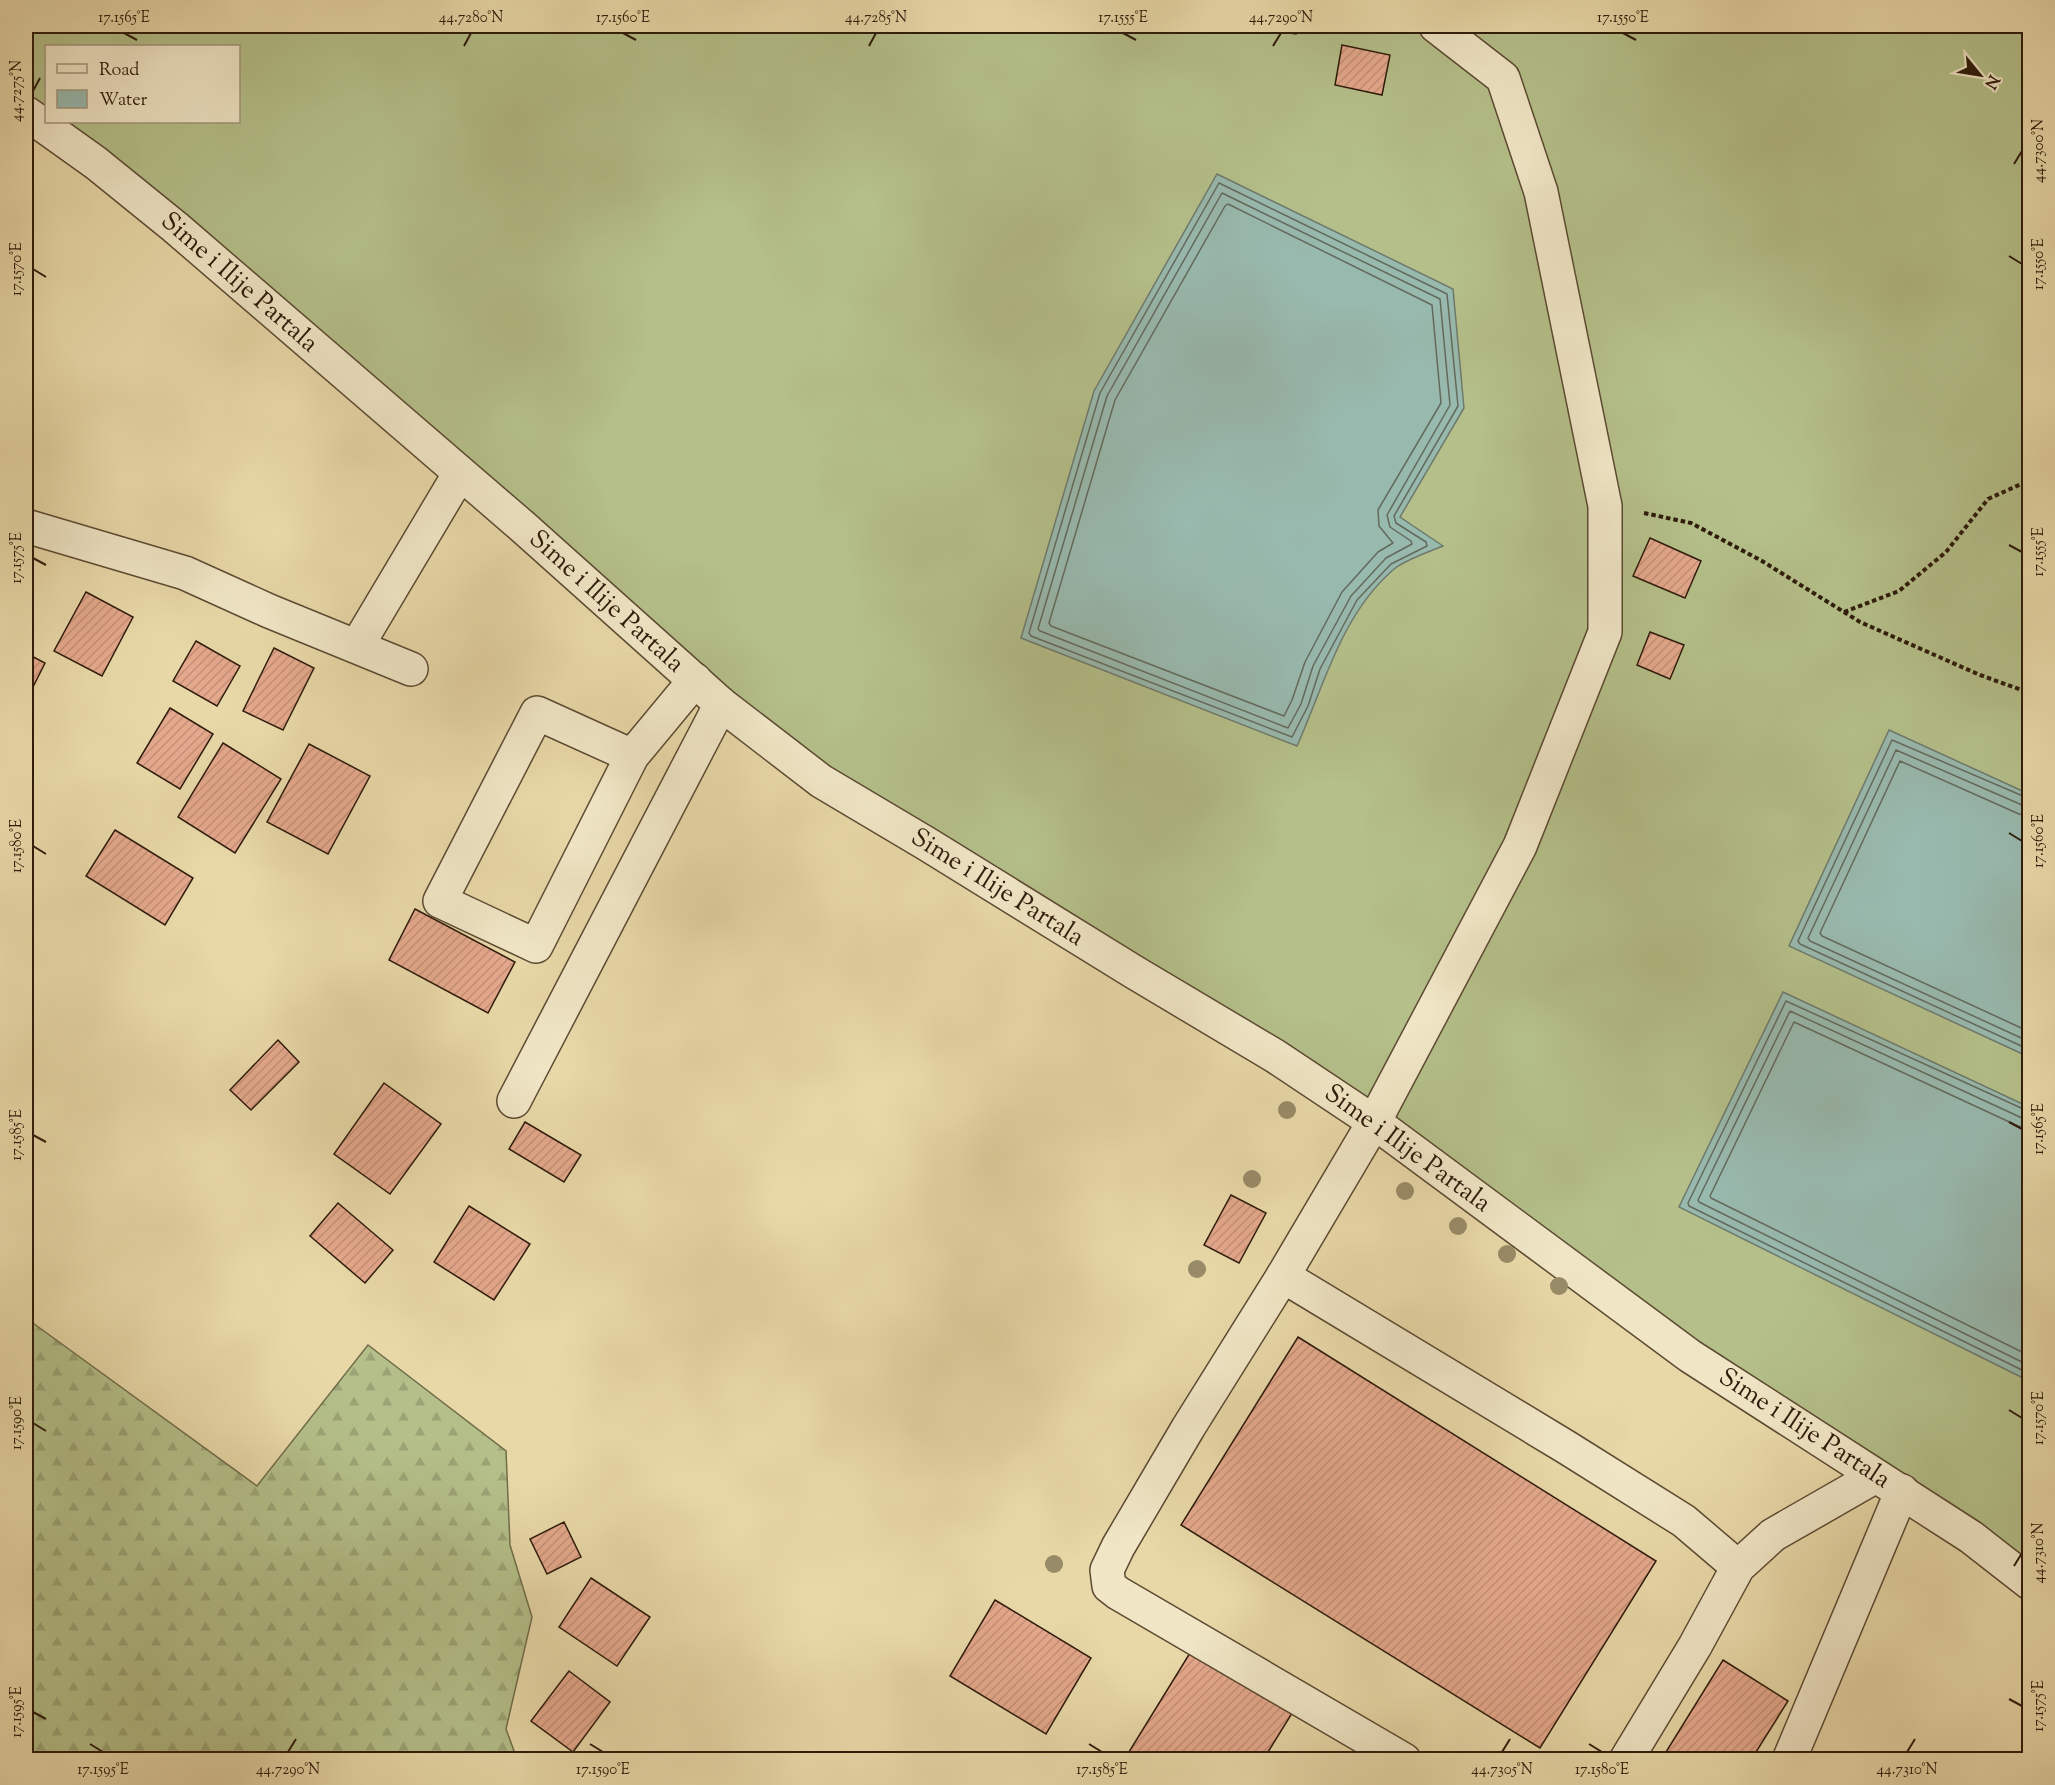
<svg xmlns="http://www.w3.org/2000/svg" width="2055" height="1785" viewBox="0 0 2055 1785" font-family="'Sorts Mill Goudy',serif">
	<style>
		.grass { fill: #b4bf89; stroke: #716d4a; stroke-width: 1.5; fill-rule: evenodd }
		.forest { fill: url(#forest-firs); stroke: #716d4a; stroke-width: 1.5 }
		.water { fill: #98b9ae; stroke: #6e7a6d; stroke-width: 1.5 }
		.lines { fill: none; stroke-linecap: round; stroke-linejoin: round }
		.shore { stroke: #636a5c; stroke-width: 1.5 }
		.building { fill: url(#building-hatch); stroke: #2e1b0b; stroke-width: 1.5 }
		.minor-casing { stroke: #5c4a32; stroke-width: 36 }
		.path { stroke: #2e1b0b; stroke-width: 4; stroke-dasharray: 4.5 3; stroke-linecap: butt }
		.minor { stroke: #f0e6c6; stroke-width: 33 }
		.tree { fill: #988b67 }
		.ticks { fill: none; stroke: #2e1b0b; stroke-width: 2 }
		.labels { text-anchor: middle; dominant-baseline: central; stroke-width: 4.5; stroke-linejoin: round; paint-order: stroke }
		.street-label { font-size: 26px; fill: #2e1b0b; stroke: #f0e6c6 }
		.neatline { fill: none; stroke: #2e1b0b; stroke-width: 2 }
		.ticks-label { font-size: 15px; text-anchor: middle; fill: #2e1b0b }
	</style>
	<defs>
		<pattern id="forest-firs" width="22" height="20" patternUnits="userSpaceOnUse" patternTransform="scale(1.5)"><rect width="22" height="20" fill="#b4bf89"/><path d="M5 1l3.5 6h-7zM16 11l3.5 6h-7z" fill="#9ba475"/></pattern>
		<pattern id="building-hatch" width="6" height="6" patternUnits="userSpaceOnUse" patternTransform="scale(1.5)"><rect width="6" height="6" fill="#e4a88c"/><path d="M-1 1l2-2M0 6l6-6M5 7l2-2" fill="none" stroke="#c49077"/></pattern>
	</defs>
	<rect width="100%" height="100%" fill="#e8d8a8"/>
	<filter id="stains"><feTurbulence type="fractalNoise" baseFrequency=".00333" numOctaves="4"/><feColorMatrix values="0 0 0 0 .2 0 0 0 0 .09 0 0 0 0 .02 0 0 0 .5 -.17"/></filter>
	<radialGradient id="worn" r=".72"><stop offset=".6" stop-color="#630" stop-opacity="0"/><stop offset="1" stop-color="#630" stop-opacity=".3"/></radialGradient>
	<path class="grass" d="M26,26H2029V1583L1374,1122L822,781L26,113ZM46,46H238V122H46Z"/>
	<polygon class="forest" points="26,1318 257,1486 368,1345 506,1451 510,1545 532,1617 506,1729 517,1759 26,1759"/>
	<g class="water">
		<path d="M1217,174L1453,289L1464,408L1400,517L1443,546C1429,552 1404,560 1393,570C1341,615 1324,686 1297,746L1021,638L1094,391Z"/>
		<polygon points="1889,730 2029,794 2029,1057 1789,946"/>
		<polygon points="1783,992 2029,1107 2029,1381 1679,1207"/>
	</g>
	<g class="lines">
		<g class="shore">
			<polygon points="1219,183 1447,294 1458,406 1394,516 1396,523 1426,542 1427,546 1391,564 1357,600 1320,669 1308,706 1292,737 1031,636 1029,633 1100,393"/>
			<polygon points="1222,193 1440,299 1450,405 1387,515 1390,527 1411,541 1412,544 1386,558 1351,596 1313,666 1301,704 1288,728 1040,631 1038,629 1107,396"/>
			<polygon points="1228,204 1432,305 1441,403 1378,510 1379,526 1393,543 1378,552 1342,592 1305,662 1292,700 1284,716 1051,626 1049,623 1115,400 1225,206"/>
			<polyline points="2030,799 1892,740 1798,941 1800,944 2030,1050"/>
			<polyline points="2030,807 2022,805 1896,750 1808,938 1810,941 2030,1042"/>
			<polyline points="2030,816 2019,814 1900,761 1820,933 1822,936 2030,1032"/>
			<polyline points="2030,1112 1786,1001 1688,1203 1689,1206 2030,1374"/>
			<polyline points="2030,1120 2022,1118 1790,1011 1698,1200 1699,1202 2030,1366"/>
			<polyline points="2030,1129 2018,1126 1794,1022 1710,1196 1711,1198 2030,1356"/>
		</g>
	</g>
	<g class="building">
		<polygon points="1262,26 1297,26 1296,34 1261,29"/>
		<polygon points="1342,45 1390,55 1382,95 1335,85"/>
		<polygon points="1650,538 1701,561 1685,598 1633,576"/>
		<polygon points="86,592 133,617 102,676 54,651"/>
		<polygon points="1650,632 1684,645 1670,679 1637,665"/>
		<polygon points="196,641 240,666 217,706 173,681"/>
		<polygon points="274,648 314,668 283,730 243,711"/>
		<polygon points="26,653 45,663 26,701"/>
		<polygon points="170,708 213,734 180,789 137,763"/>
		<polygon points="223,743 281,779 235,853 178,817"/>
		<polygon points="309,744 370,776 328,854 267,822"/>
		<polygon points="115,830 193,878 165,925 86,876"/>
		<polygon points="415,909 515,962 488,1013 389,960"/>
		<polygon points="278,1040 299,1062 251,1110 230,1090"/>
		<polygon points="384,1083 441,1124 390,1194 334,1154"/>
		<polygon points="525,1122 581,1155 564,1182 509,1149"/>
		<polygon points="1231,1195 1266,1213 1239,1263 1204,1245"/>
		<polygon points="338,1203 393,1250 365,1283 310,1236"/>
		<polygon points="469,1206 530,1244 494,1300 434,1262"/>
		<polygon points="1298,1337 1656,1561 1540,1748 1181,1525"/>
		<polygon points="564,1522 581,1557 547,1574 530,1539"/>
		<polygon points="591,1578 650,1617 617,1666 559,1627"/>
		<polygon points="995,1600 1091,1658 1046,1734 950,1676"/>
		<polygon points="1193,1648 1294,1710 1263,1760 1124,1760"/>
		<polygon points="1723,1660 1788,1701 1751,1760 1661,1760"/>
		<polygon points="569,1671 610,1702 573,1752 531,1721"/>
	</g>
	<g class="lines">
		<g class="minor-casing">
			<g id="minor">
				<polyline points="26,113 96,163 175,227 522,526 721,704 821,781 927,844 1134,972 1275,1056 1374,1122 1690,1356 1971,1537 2030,1583"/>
				<polyline points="26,526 185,573 269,611 411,669"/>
				<polyline points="357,646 460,473"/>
				<polyline points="632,756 537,713 440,901 536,946 632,756 695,680"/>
				<polyline points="514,1101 721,704"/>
				<polyline points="1283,1276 1566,1447 1684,1521 1738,1567"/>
				<polyline points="1404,1760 1118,1593 1109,1586 1107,1570 1118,1547 1188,1428 1283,1276 1374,1122 1520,846 1605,632 1605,506 1541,192 1503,78 1436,26"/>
				<polyline points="1626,1760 1695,1646 1738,1567 1773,1535 1876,1476"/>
				<polyline points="1789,1760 1902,1491"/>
			</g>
		</g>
		<g class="path">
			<polyline points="1644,513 1691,523 1762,561 1860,622 1980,675 2030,693"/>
			<polyline points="1844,612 1899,591 1946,552 1988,499 2030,480"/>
		</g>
		<use href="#minor" class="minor"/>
	</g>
	<g class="tree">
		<circle cx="1287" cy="1110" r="9"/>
		<circle cx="1252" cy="1179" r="9"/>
		<circle cx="1405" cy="1191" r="9"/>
		<circle cx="1458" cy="1226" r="9"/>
		<circle cx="1507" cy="1254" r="9"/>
		<circle cx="1197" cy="1269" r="9"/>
		<circle cx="1559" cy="1286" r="9"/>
		<circle cx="1054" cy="1564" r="9"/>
	</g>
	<path class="ticks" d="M124,33L137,40M623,33L636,40M1123,33L1136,40M1623,33L1636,40M464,46L471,33M869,46L876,33M1273,46L1281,33M33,91L40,78M2014,164L2022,151M2009,256L2022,264M33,269L46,277M2009,545L2022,552M33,558L46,565M2009,833L2022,841M33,846L46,854M2009,1122L2022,1129M33,1135L46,1142M2009,1410L2022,1418M33,1423L46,1431M2014,1566L2022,1553M2009,1699L2022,1706M33,1712L46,1719M90,1744L103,1752M590,1744L603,1752M1089,1744L1102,1752M1589,1744L1602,1752M288,1752L296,1739M1502,1752L1510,1739M1907,1752L1915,1739"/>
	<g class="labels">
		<g class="street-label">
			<text transform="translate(239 283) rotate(41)">Sime i Ilije Partala</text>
			<text transform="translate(606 602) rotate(42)">Sime i Ilije Partala</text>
			<text transform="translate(997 888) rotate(32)">Sime i Ilije Partala</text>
			<text transform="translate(1407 1149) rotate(36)">Sime i Ilije Partala</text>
			<text transform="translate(1804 1429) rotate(33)">Sime i Ilije Partala</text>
		</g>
	</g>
	<rect width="2055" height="1785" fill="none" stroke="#e8d8a8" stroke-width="66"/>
	<rect x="45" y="45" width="195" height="78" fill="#f0e6c6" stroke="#a2957b" stroke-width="1.5"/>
	<rect x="57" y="64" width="30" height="9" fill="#f0e6c6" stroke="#a2957b" stroke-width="1.5"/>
	<text x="99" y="75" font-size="18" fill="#2e1b0b">Road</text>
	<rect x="57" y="90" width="30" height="18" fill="#98b9ae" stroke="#a2957b" stroke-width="1.5"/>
	<text x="99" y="105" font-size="18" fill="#2e1b0b">Water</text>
	<g transform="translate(1980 75) rotate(120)" stroke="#f0e6c6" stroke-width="4.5" paint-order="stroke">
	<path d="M0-4.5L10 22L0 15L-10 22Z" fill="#2e1b0b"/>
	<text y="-9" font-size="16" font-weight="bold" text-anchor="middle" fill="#2e1b0b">N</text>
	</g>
	<rect x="33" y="33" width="1989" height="1719" class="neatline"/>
	<g class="ticks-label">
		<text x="124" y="22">17.1565°E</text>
		<text x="471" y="22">44.7280°N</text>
		<text x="623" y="22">17.1560°E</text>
		<text x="876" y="22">44.7285°N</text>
		<text x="1123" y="22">17.1555°E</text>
		<text x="1281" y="22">44.7290°N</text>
		<text x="1623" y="22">17.1550°E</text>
		<text transform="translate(16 91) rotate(-90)" y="5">44.7275°N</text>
		<text transform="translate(2038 151) rotate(-90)" y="5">44.7300°N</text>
		<text transform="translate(2038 264) rotate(-90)" y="5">17.1550°E</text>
		<text transform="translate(16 269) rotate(-90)" y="5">17.1570°E</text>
		<text transform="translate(2038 552) rotate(-90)" y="5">17.1555°E</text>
		<text transform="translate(16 558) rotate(-90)" y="5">17.1575°E</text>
		<text transform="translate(2038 841) rotate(-90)" y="5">17.1560°E</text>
		<text transform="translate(16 846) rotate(-90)" y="5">17.1580°E</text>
		<text transform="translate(2038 1129) rotate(-90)" y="5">17.1565°E</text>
		<text transform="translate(16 1135) rotate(-90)" y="5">17.1585°E</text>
		<text transform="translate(2038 1418) rotate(-90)" y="5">17.1570°E</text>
		<text transform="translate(16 1423) rotate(-90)" y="5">17.1590°E</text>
		<text transform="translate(2038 1553) rotate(-90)" y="5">44.7310°N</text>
		<text transform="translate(2038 1706) rotate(-90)" y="5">17.1575°E</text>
		<text transform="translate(16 1712) rotate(-90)" y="5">17.1595°E</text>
		<text x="103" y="1774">17.1595°E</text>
		<text x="288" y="1774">44.7290°N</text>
		<text x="603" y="1774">17.1590°E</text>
		<text x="1102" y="1774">17.1585°E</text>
		<text x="1502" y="1774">44.7305°N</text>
		<text x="1602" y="1774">17.1580°E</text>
		<text x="1907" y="1774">44.7310°N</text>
	</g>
	<rect width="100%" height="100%" filter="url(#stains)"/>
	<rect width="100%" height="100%" fill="url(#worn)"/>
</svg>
